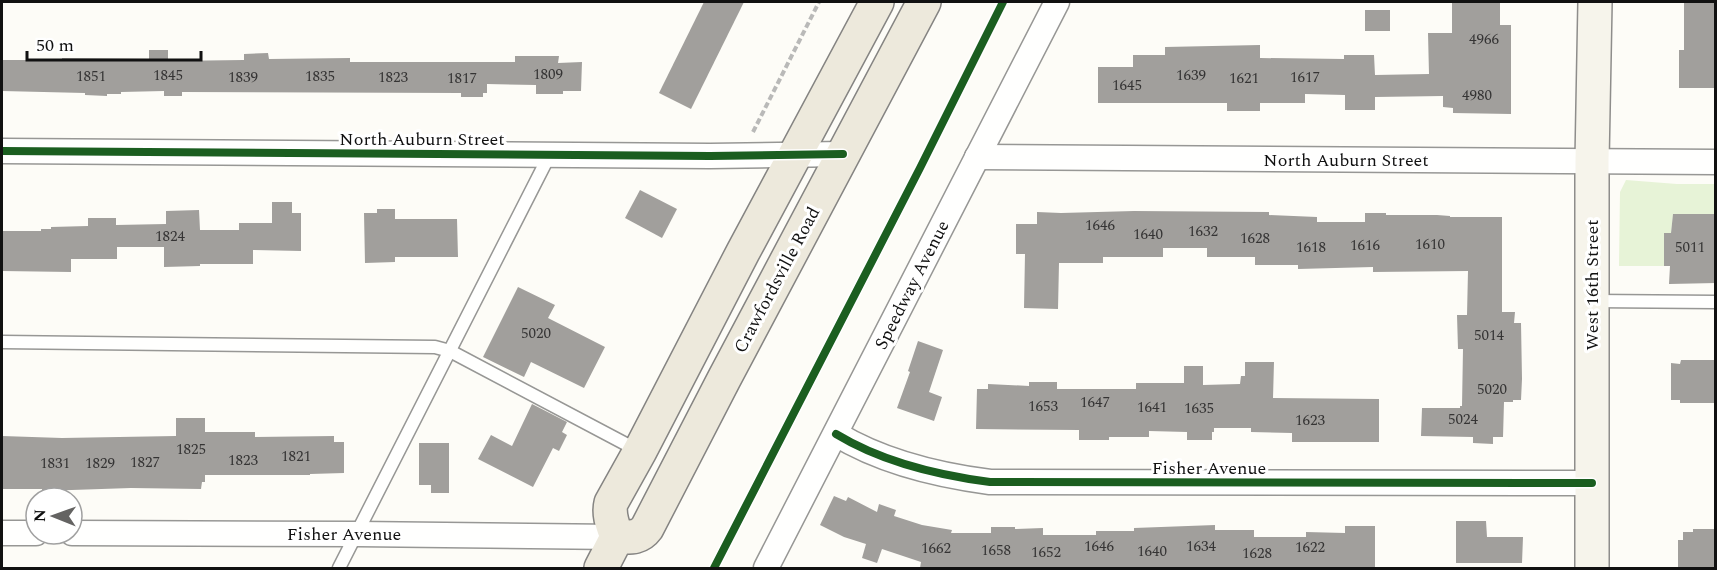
<svg xmlns="http://www.w3.org/2000/svg" width="1717" height="570" viewBox="0 0 1717 570" font-family="Spectral,serif">
	<style>
		.green { fill: #e7f3d7 }
		.building { fill: #a19f9c }
		.lines { fill: none; stroke-linecap: round; stroke-linejoin: round }
		.lane-casing { stroke: #979795; stroke-width: 15 }
		.street-casing { stroke: #979795; stroke-width: 27 }
		.secondary-casing { stroke: #8e8d8b; stroke-width: 36 }
		.primary-casing { stroke: #858482; stroke-width: 36 }
		.path { stroke: #b9b9b8; stroke-width: 4; stroke-dasharray: 6 3; stroke-linecap: butt }
		.lane { stroke: #fffffe; stroke-width: 12 }
		.street { stroke: #fffffe; stroke-width: 24 }
		.secondary { stroke: #f6f4eb; stroke-width: 33 }
		.primary { stroke: #ede9dc; stroke-width: 33 }
		.cycleway-casing { stroke: #fff; stroke-width: 11 }
		.cycleway { stroke: #1b5e20; stroke-width: 8 }
		.labels { text-anchor: middle; dominant-baseline: central; stroke-width: 6; stroke-linejoin: round; paint-order: stroke }
		.number-label { font-size: 15px; fill: #353434 }
		.street-label { font-size: 18px; fill: #111; stroke: #fff }
	</style>
	<rect width="100%" height="100%" fill="#fdfcf7"/>
	<polygon class="green" points="1626,180 1677,184 1715,184 1715,214 1673,214 1671,233 1664,233 1664,266 1619,266 1620,192"/>
	<g class="building">
		<polygon points="704,2 744,2 691,109 659,93"/>
		<polygon points="1452,2 1500,2 1500,25 1511,25 1511,114 1453,113 1453,108 1443,107 1443,96 1375,97 1375,110 1345,110 1345,95 1305,94 1305,103 1260,103 1260,111 1227,111 1227,103 1098,103 1098,67 1133,67 1133,55 1165,55 1165,47 1260,45 1260,58 1344,59 1344,55 1374,55 1375,75 1429,74 1428,33 1452,33"/>
		<polygon points="1684,2 1716,2 1716,88 1679,88 1679,50 1684,50"/>
		<rect x="1365" y="10" width="25" height="21"/>
		<polygon points="149,50 168,50 168,61 244,60 244,54 268,53 269,59 350,58 350,62 515,62 515,56 559,56 558,63 582,62 581,91 563,91 563,94 536,94 536,85 487,84 487,93 483,93 483,97 461,97 461,93 182,92 182,96 164,96 164,91 121,92 121,94 107,94 107,96 85,95 85,93 2,91 2,60 62,60 62,58 149,59"/>
		<polygon points="640,190 677,209 662,238 625,218"/>
		<polygon points="272,202 292,202 292,213 301,213 301,251 253,250 253,264 200,264 200,266 164,267 164,247 117,247 117,259 71,259 71,272 2,271 2,231 41,231 41,229 51,229 51,227 88,226 88,218 116,218 116,225 166,224 166,211 199,210 200,230 239,230 239,223 272,223"/>
		<polygon points="377,209 395,209 395,219 457,219 458,257 395,257 395,262 365,263 364,213 377,213"/>
		<polygon points="1134,211 1269,212 1269,215 1317,217 1317,222 1365,222 1365,213 1386,213 1386,215 1437,215 1450,216 1450,217 1502,217 1502,312 1515,312 1514,323 1521,323 1522,379 1521,400 1513,400 1513,402 1504,402 1503,437 1493,437 1493,444 1473,443 1473,437 1421,436 1422,408 1460,408 1460,406 1462,406 1463,349 1458,349 1457,315 1467,315 1468,271 1373,272 1373,267 1298,269 1298,265 1255,265 1255,257 1207,257 1207,248 1163,248 1163,257 1103,257 1103,263 1059,263 1058,309 1024,308 1025,254 1016,254 1016,224 1037,224 1037,212 1061,213"/>
		<polygon points="1673,214 1716,214 1716,283 1669,284 1670,266 1664,266 1664,233 1671,233"/>
		<polygon points="518,287 555,305 548,318 605,347 584,388 531,362 524,377 483,357"/>
		<polygon points="918,341 943,350 929,392 942,397 934,421 897,408 910,372 908,371"/>
		<polygon points="1681,360 1716,360 1716,403 1680,403 1680,400 1671,400 1671,363 1680,364"/>
		<polygon points="1245,362 1274,362 1273,398 1379,399 1379,442 1292,442 1292,433 1251,432 1251,428 1214,428 1214,432 1212,432 1212,440 1187,440 1187,432 1149,431 1149,437 1109,437 1109,440 1079,440 1079,430 976,429 977,389 988,389 988,384 1029,386 1029,382 1057,382 1057,389 1136,389 1136,383 1184,383 1184,366 1203,366 1203,385 1240,384 1241,376 1245,376"/>
		<polygon points="532,404 567,422 562,432 567,435 559,451 553,448 533,487 478,459 491,435 512,446"/>
		<polygon points="176,418 205,418 205,432 255,432 255,437 334,436 334,442 344,442 344,473 310,474 310,475 205,475 205,482 202,482 201,489 131,488 42,491 42,489 2,489 2,436 62,438 176,436"/>
		<polygon points="419,443 449,443 449,493 431,493 431,485 419,485"/>
		<polygon points="834,496 846,501 848,497 877,512 879,504 896,510 894,516 922,525 952,530 951,533 991,533 991,527 1015,527 1015,529 1043,528 1043,535 1096,535 1096,531 1134,531 1134,528 1215,525 1215,530 1254,530 1254,537 1306,537 1306,532 1345,533 1345,526 1375,526 1375,568 1030,568 1030,567 920,568 921,562 882,549 877,563 862,558 866,544 844,537 820,525"/>
		<polygon points="1456,521 1486,521 1487,537 1523,537 1522,563 1456,563"/>
		<polygon points="1693,529 1715,529 1716,568 1678,568 1678,540 1683,540 1683,532 1693,532"/>
	</g>
	<g class="lines">
		<g class="lane-casing">
			<g id="lane">
				<polyline points="1593,301 1716,302"/>
				<polyline points="2,342 435,347 450,351 639,451"/>
				<polyline points="339,568 550,154"/>
			</g>
		</g>
		<g class="street-casing">
			<g id="street">
				<polyline points="2,151 710,156 843,154"/>
				<polyline points="977,157 1716,162"/>
				<path d="M836,434C882,462 936,475 990,482L1592,483"/>
				<polyline points="2,533 36,533"/>
				<polyline points="72,533 357,534 617,537"/>
				<polyline points="766,568 1057,2"/>
			</g>
		</g>
		<g class="secondary-casing">
			<polyline id="secondary" points="1592,568 1592,161 1595,2"/>
		</g>
		<g class="primary-casing">
			<g id="primary">
				<path d="M617,537C629,537 639,539 647,528L724,379L924,2"/>
				<path d="M601,568L617,537C613,526 608,515 611,503L640,451L743,252L877,2"/>
			</g>
		</g>
		<polyline class="path" points="753,132 819,2"/>
		<use href="#lane" class="lane"/>
		<use href="#street" class="street"/>
		<use href="#secondary" class="secondary"/>
		<use href="#primary" class="primary"/>
		<g class="cycleway-casing">
			<g id="cycleway">
				<polyline points="2,151 710,156 843,154"/>
				<path d="M836,434C882,462 936,475 990,482L1592,483"/>
				<polyline points="714,568 920,168 1003,2"/>
			</g>
		</g>
		<use href="#cycleway" class="cycleway"/>
	</g>
	<g class="labels">
		<g class="number-label">
			<text x="1484" y="39">4966</text>
			<text x="548" y="74">1809</text>
			<text x="168" y="75">1845</text>
			<text x="1191" y="75">1639</text>
			<text x="91" y="76">1851</text>
			<text x="320" y="76">1835</text>
			<text x="243" y="77">1839</text>
			<text x="393" y="77">1823</text>
			<text x="1305" y="77">1617</text>
			<text x="462" y="78">1817</text>
			<text x="1244" y="78">1621</text>
			<text x="1127" y="85">1645</text>
			<text x="1477" y="95">4980</text>
			<text x="1100" y="225">1646</text>
			<text x="1203" y="231">1632</text>
			<text x="1148" y="234">1640</text>
			<text x="170" y="236">1824</text>
			<text x="1255" y="238">1628</text>
			<text x="1430" y="244">1610</text>
			<text x="1365" y="245">1616</text>
			<text x="1311" y="247">1618</text>
			<text x="1690" y="247">5011</text>
			<text x="536" y="333">5020</text>
			<text x="1489" y="335">5014</text>
			<text x="1492" y="389">5020</text>
			<text x="1095" y="402">1647</text>
			<text x="1043" y="406">1653</text>
			<text x="1152" y="407">1641</text>
			<text x="1199" y="408">1635</text>
			<text x="1463" y="419">5024</text>
			<text x="1310" y="420">1623</text>
			<text x="191" y="449">1825</text>
			<text x="296" y="456">1821</text>
			<text x="243" y="460">1823</text>
			<text x="145" y="462">1827</text>
			<text x="55" y="463">1831</text>
			<text x="100" y="463">1829</text>
			<text x="1099" y="546">1646</text>
			<text x="1201" y="546">1634</text>
			<text x="1310" y="547">1622</text>
			<text x="936" y="548">1662</text>
			<text x="996" y="550">1658</text>
			<text x="1152" y="551">1640</text>
			<text x="1046" y="552">1652</text>
			<text x="1257" y="553">1628</text>
		</g>
		<g class="street-label">
			<text x="422" y="139">North Auburn Street</text>
			<text x="1346" y="160">North Auburn Street</text>
			<text transform="translate(777 280) rotate(-62)">Crawfordsville Road</text>
			<text transform="translate(912 285) rotate(-63)">Speedway Avenue</text>
			<text transform="translate(1592 285) rotate(-90)">West 16th Street</text>
			<text x="1209" y="468">Fisher Avenue</text>
			<text x="344" y="534">Fisher Avenue</text>
		</g>
	</g>
	<rect width="1717" height="570" fill="none" stroke="#111111" stroke-width="6"/>
	<g transform="translate(54 516) rotate(271)"><circle r="28" fill="#ffffff" stroke="#a0a0a0" stroke-width="1.5"/>
	<path d="M0-4.5L10 22L0 15L-10 22Z" fill="#646362"/>
	<text y="-9" font-size="16" font-weight="bold" text-anchor="middle" fill="#111111">N</text>
	</g>
	<path d="M27 51v9h174v-9" fill="none" stroke="#111111" stroke-width="3"/>
	<text x="36" y="51" font-size="18" fill="#111111" stroke="#ffffff" stroke-width="4.5" paint-order="stroke">50 m</text>
</svg>
